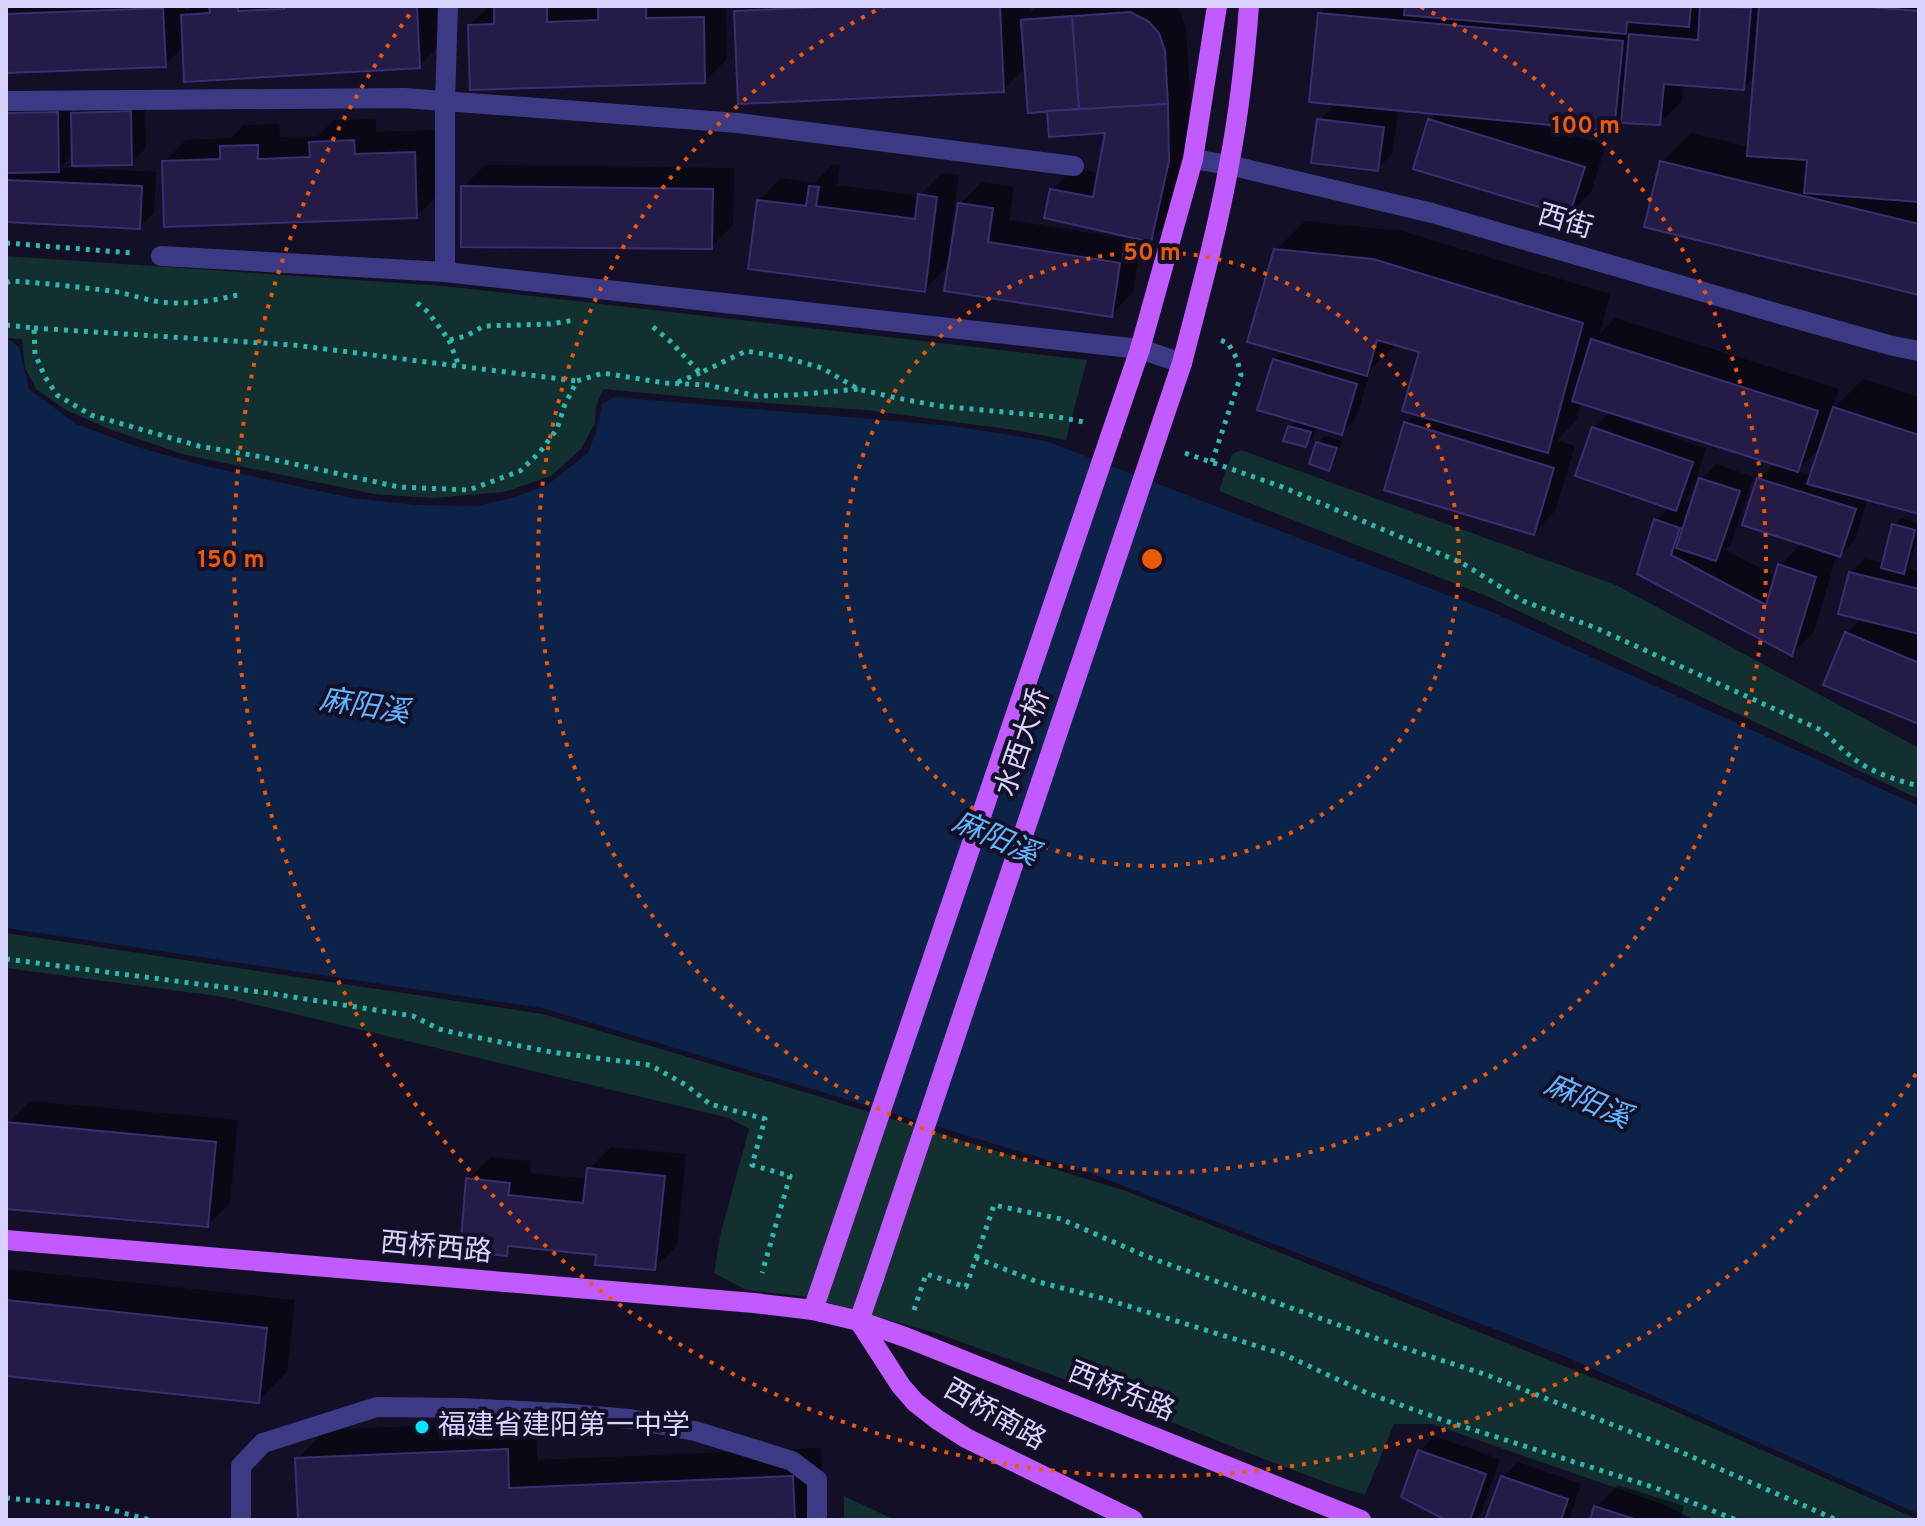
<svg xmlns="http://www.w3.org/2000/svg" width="1925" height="1526" viewBox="0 0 1925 1526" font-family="Overpass,'Noto Sans SC',sans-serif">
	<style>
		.green { fill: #12302f }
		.water { fill: #0c2248 }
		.shadow { fill: #0007; fill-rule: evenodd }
		.building { fill: #241b47; stroke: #3b2d73; stroke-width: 2 }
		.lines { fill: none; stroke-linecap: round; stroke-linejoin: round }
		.path { stroke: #2fb8b0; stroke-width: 5; stroke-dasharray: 4 6; stroke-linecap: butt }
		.minor { stroke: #3d3a85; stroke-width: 20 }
		.major { stroke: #c25bff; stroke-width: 20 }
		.major-bridge { stroke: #c25bff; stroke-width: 20 }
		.ring { fill: none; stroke: #e8590c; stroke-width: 4; stroke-dasharray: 4 8 }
		.poi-dot { fill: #00e5ff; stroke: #130f26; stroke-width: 3 }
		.labels { text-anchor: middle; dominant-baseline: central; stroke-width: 8; stroke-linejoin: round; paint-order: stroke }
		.street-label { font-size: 28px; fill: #d9d4ff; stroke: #130f26 }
		.poi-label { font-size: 28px; fill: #d9d4ff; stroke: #130f26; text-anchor: start }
		.water-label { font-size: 30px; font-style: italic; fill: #62b6ff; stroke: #130f26 }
		.centre { fill: #e8590c; stroke: #130f26; stroke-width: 4 }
		.ring-label { font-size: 24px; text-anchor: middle; font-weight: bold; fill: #e8590c; stroke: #130f26; stroke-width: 8; stroke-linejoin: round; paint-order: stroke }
	</style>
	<rect width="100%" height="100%" fill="#130f26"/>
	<g class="green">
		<polygon points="6,256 444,286 1087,360 1066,440 1015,430 866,410 710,399 603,389 596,407 595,423 581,449 551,476 504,492 434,498 374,494 182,454 109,429 66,410 36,389 25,368 22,339 6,338"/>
		<polygon points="1241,450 1616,585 1919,748 1919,799 1489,597 1219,491 1232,454"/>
		<polygon points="6,933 543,1014 778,1084 1126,1191 1659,1404 1919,1520 1695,1520 1662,1504 1432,1424 1394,1424 1365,1495 1333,1485 1238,1449 1080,1385 939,1334 809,1297 746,1290 714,1273 720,1236 749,1129 729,1118 224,997 6,968"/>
		<polygon points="844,1496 895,1520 844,1520"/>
	</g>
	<polygon class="water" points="6,340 10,340 19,347 29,389 76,424 141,448 205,466 352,498 416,505 477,506 511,498 546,486 588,453 597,429 602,404 614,397 953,426 1046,441 1492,612 1919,806 1919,1514 1564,1356 1085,1171 542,1008 6,928"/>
	<g class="shadow">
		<polygon points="6,6 186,6 186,13 192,6 439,6 441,44 419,66 184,46 165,65 6,71"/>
		<polygon points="490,6 726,6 727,59 705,81 470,25"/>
		<polygon points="742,6 1030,6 1030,14 1038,6 1176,6 1180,11 1186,28 1191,113 1190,138 1172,218 1150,240 1142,238 1133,292 1111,315 950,264 924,290 759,201 781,178 814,183 833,164 840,165 837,185 919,196 942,173 959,175 950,240 954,240 960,204 982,182 1014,187 1009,220 1128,239 1129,236 1052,190 1074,168 1100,173 1108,131 1049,109 1027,66 1003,90 736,12"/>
		<polygon points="1327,6 1919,6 1919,293 1662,162 1691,133 1750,147 1756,76 1743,88 1683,83 1682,101 1660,123 1622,121 1614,129 1536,124 1606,145 1591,192 1569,214 1430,120 1438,112 1389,108 1388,111 1398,112 1392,154 1377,169 1319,120 1336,103 1320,14"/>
		<polygon points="145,97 146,148 131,163 74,154 61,167 156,172 154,213 139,227 6,220 6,99 72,98 72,115 88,99"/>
		<polygon points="376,119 376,132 436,130 439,194 416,216 164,162 186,140 231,138 244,125 279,124 280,137 318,136 334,120"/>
		<polygon points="485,165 734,168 733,225 711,247 463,187"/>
		<path d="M1305,221L1402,231L1610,294L1600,333L1615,318L1839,389L1832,410L1863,379L1919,397V512L1868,498L1855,540L1840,555L1837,554L1814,632L1792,654L1639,573L1656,520L1670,506L1594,428L1611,411L1581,402L1576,421L1557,440L1575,446L1555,511L1533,533L1406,423L1417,413L1421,351L1396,344L1371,369L1356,418L1341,433L1317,426L1313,438L1306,445L1290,427L1297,420L1274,360L1284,350L1276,250ZM1630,417L1775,463L1759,479L1803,543L1780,565L1777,577L1725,550L1731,544L1754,477L1716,464L1701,479L1693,503L1684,500L1691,494L1706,448L1629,421ZM1822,446L1812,476L1797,471Z"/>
		<polygon points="1325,436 1342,441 1335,462 1328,469 1318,443"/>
		<polygon points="1901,518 1919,523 1919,531 1910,564 1907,568 1919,571 1919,722 1847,633 1862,618 1850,573 1865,558 1884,563 1894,525"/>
		<polygon points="30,1101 238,1120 230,1203 208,1225 6,1207 6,1142 8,1123"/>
		<polygon points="611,1147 686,1154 677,1246 654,1268 598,1253 515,1245 506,1254 468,1179 491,1157 531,1161 530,1173 588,1179 589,1169"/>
		<polygon points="6,1269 295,1300 287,1372 258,1401 6,1374"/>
		<polygon points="536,1421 537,1460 821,1448 824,1520 300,1520 297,1459 326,1430"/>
		<polygon points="1434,1436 1500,1459 1481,1513 1475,1520 1451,1520 1420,1451"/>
		<polygon points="1518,1462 1581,1484 1569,1520 1487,1520 1503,1477"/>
		<polygon points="1618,1485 1684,1506 1680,1520 1592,1520 1596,1507"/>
	</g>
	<g class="building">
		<polygon points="209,6 238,6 238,11 284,9 284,6 417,6 420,68 184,82 181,15 210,13"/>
		<polygon points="547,6 547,22 598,20 598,6 646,6 646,18 704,17 705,83 470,90 468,25 494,24 494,7"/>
		<polygon points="843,6 1000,6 1004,92 738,104 734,11"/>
		<polygon points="1405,6 1691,6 1689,27 1627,22 1626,34 1404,15"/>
		<polygon points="1700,6 1751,8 1744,90 1664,84 1660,125 1621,123 1629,34 1698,40"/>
		<polygon points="1759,6 1855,6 1919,11 1919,202 1804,193 1807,160 1747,156"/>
		<polygon points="163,8 166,67 6,73 6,14"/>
		<polygon points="1130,12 1148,21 1159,33 1165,51 1168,104 1028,113 1021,20"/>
		<polygon points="1318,13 1623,41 1614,131 1309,102"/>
		<polygon points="1072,16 1079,109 1028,113 1021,20"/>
		<polygon points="1168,104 1169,161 1151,242 1044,218 1050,189 1093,197 1105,133 1049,137 1047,111"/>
		<polygon points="131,111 132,165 72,166 71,113"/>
		<polygon points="58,112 59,172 6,173 6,113"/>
		<polygon points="1317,119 1384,127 1378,171 1311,163"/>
		<polygon points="1428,119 1585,167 1569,216 1413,169"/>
		<polygon points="354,140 355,154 415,152 417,218 164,227 162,161 220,159 220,146 258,145 258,159 310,157 309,142"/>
		<polygon points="1660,161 1919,224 1919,295 1644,227"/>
		<polygon points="6,180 142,186 140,229 6,222"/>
		<polygon points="461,186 713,189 712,249 461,247"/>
		<polygon points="809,186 819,187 816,206 915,219 918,194 937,197 925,292 748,269 757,200 806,206"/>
		<polygon points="958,203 993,208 988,242 1120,263 1112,317 944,291"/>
		<polygon points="1274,249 1373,259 1583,323 1548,453 1402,411 1419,352 1377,340 1367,376 1247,342"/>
		<polygon points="1591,339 1818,411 1798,472 1572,401"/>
		<polygon points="1273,359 1357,384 1342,435 1257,410"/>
		<polygon points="1833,407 1919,435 1919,514 1807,484"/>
		<polygon points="1404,422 1554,468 1534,535 1384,490"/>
		<polygon points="1288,426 1311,432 1306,447 1283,441"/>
		<polygon points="1592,427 1693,462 1676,511 1575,476"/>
		<polygon points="1316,442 1337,448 1329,471 1309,464"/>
		<polygon points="1699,478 1740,491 1716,561 1676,548"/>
		<polygon points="1757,478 1856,509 1840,557 1742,525"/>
		<polygon points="1654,519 1680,528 1671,555 1766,605 1778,564 1816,577 1792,656 1637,574"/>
		<polygon points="1892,524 1915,530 1904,574 1881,568"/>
		<polygon points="1849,572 1919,589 1919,634 1838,614"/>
		<polygon points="1845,632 1919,663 1919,724 1823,685"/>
		<polygon points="6,1122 216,1142 208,1227 6,1209"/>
		<polygon points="587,1168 665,1176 655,1270 595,1265 596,1255 508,1246 507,1256 460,1251 466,1178 510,1183 508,1195 583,1203"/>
		<polygon points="6,1300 267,1328 259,1403 6,1376"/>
		<polygon points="508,1449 509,1488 793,1476 795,1520 298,1520 295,1458"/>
		<polygon points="1418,1450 1486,1474 1470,1520 1446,1520 1401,1497"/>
		<polygon points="1501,1476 1568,1499 1561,1520 1485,1520"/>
		<polygon points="1594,1506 1637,1520 1590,1520"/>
	</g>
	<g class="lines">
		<g class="path">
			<polyline points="6,243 132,253"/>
			<path d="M6,283L11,281C44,283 78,287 111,291C126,293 140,298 154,301C184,306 213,301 242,294"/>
			<polyline points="417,303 428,312 449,340 466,336 484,326 550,324 575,320"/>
			<polyline points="6,325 34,328 35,354 45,377 57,395 91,415 199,446 262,457 399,487 469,490 520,471 540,452 557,429 565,404 577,381 603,373 665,383 708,385 756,396 794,395 858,389"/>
			<polyline points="653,327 670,341 700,373 746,351 783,357 822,368 858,389 892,397 939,406 1058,417 1084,422"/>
			<polyline points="34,328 293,345 577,381"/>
			<polyline points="449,340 459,366"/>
			<polyline points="678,382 700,373"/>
			<path d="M1185,453L1280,486L1462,563L1523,601L1596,628L1823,731C1836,743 1848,756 1863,765C1880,775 1900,781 1919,786"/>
			<polyline points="1212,462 1241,375 1237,359 1228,343 1220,340"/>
			<polyline points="6,959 268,993 413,1016 439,1029 460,1034 551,1052 650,1065 686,1085 710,1104 765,1119 752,1165 790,1176 762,1273"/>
			<polyline points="976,1258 994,1205 1061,1219 1148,1257 1398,1346 1484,1374 1674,1449 1837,1520"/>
			<polyline points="914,1310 926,1274 966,1287 976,1258 1035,1281 1105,1299 1283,1354 1367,1393 1443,1420 1656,1488 1736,1520"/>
			<polyline points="6,1498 101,1507 150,1520"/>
		</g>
		<g class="minor">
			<polyline points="6,101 404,98 738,123 1074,166"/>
			<polyline points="1193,159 1229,165 1432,213 1776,313 1893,346 1919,351"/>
			<polyline points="161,256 445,272 1140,349 1182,363"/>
			<polyline points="445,272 445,101 448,6"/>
			<polyline points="241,1520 241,1466 263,1443 377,1407 461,1408 560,1413 630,1419 695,1431 792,1461 817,1480 817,1520"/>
		</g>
		<g class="major">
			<polyline points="1140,349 1193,159 1217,6"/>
			<path d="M1182,363C1199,297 1217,232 1229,165C1239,113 1245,59 1249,6"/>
			<polyline points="6,1240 754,1303 813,1310 859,1321 905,1337 1361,1520"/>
			<polyline points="813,1310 829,1263"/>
			<polyline points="859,1321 901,1386 915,1402 938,1420 966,1438 1133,1520"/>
			<polyline points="859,1321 874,1278"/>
		</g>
		<g class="major-bridge">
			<polyline points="829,1263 1140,349"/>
			<polyline points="874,1278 1182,363"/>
		</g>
	</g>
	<g class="ring">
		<circle cx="1152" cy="559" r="307"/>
		<path d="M1421 7A614 614 0 1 1 883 7"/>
		<path d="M1916 1074A921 921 0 1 1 412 11"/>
	</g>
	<circle class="poi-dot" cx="422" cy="1427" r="8"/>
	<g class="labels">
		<g class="street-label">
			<text transform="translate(1565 223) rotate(16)">西街</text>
			<text transform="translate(1024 743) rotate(-71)">水西大桥</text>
			<text transform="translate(436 1249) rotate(5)">西桥西路</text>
			<text transform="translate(1121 1393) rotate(22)">西桥东路</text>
			<text transform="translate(994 1416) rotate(30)">西桥南路</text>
		</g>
		<g class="poi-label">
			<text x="438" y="1427">福建省建阳第一中学</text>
		</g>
		<g class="water-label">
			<text transform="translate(364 708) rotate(9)">麻阳溪</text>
			<text transform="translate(995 840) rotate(24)">麻阳溪</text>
			<text transform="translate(1587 1103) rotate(24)">麻阳溪</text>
		</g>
	</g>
	<circle cx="1152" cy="559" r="12" class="centre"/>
	<g class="ring-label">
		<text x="1586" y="133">100 m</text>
		<text x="1152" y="260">50 m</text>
		<text x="231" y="567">150 m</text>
	</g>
	<rect width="1925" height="1526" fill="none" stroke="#d9d4ff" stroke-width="16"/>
</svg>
